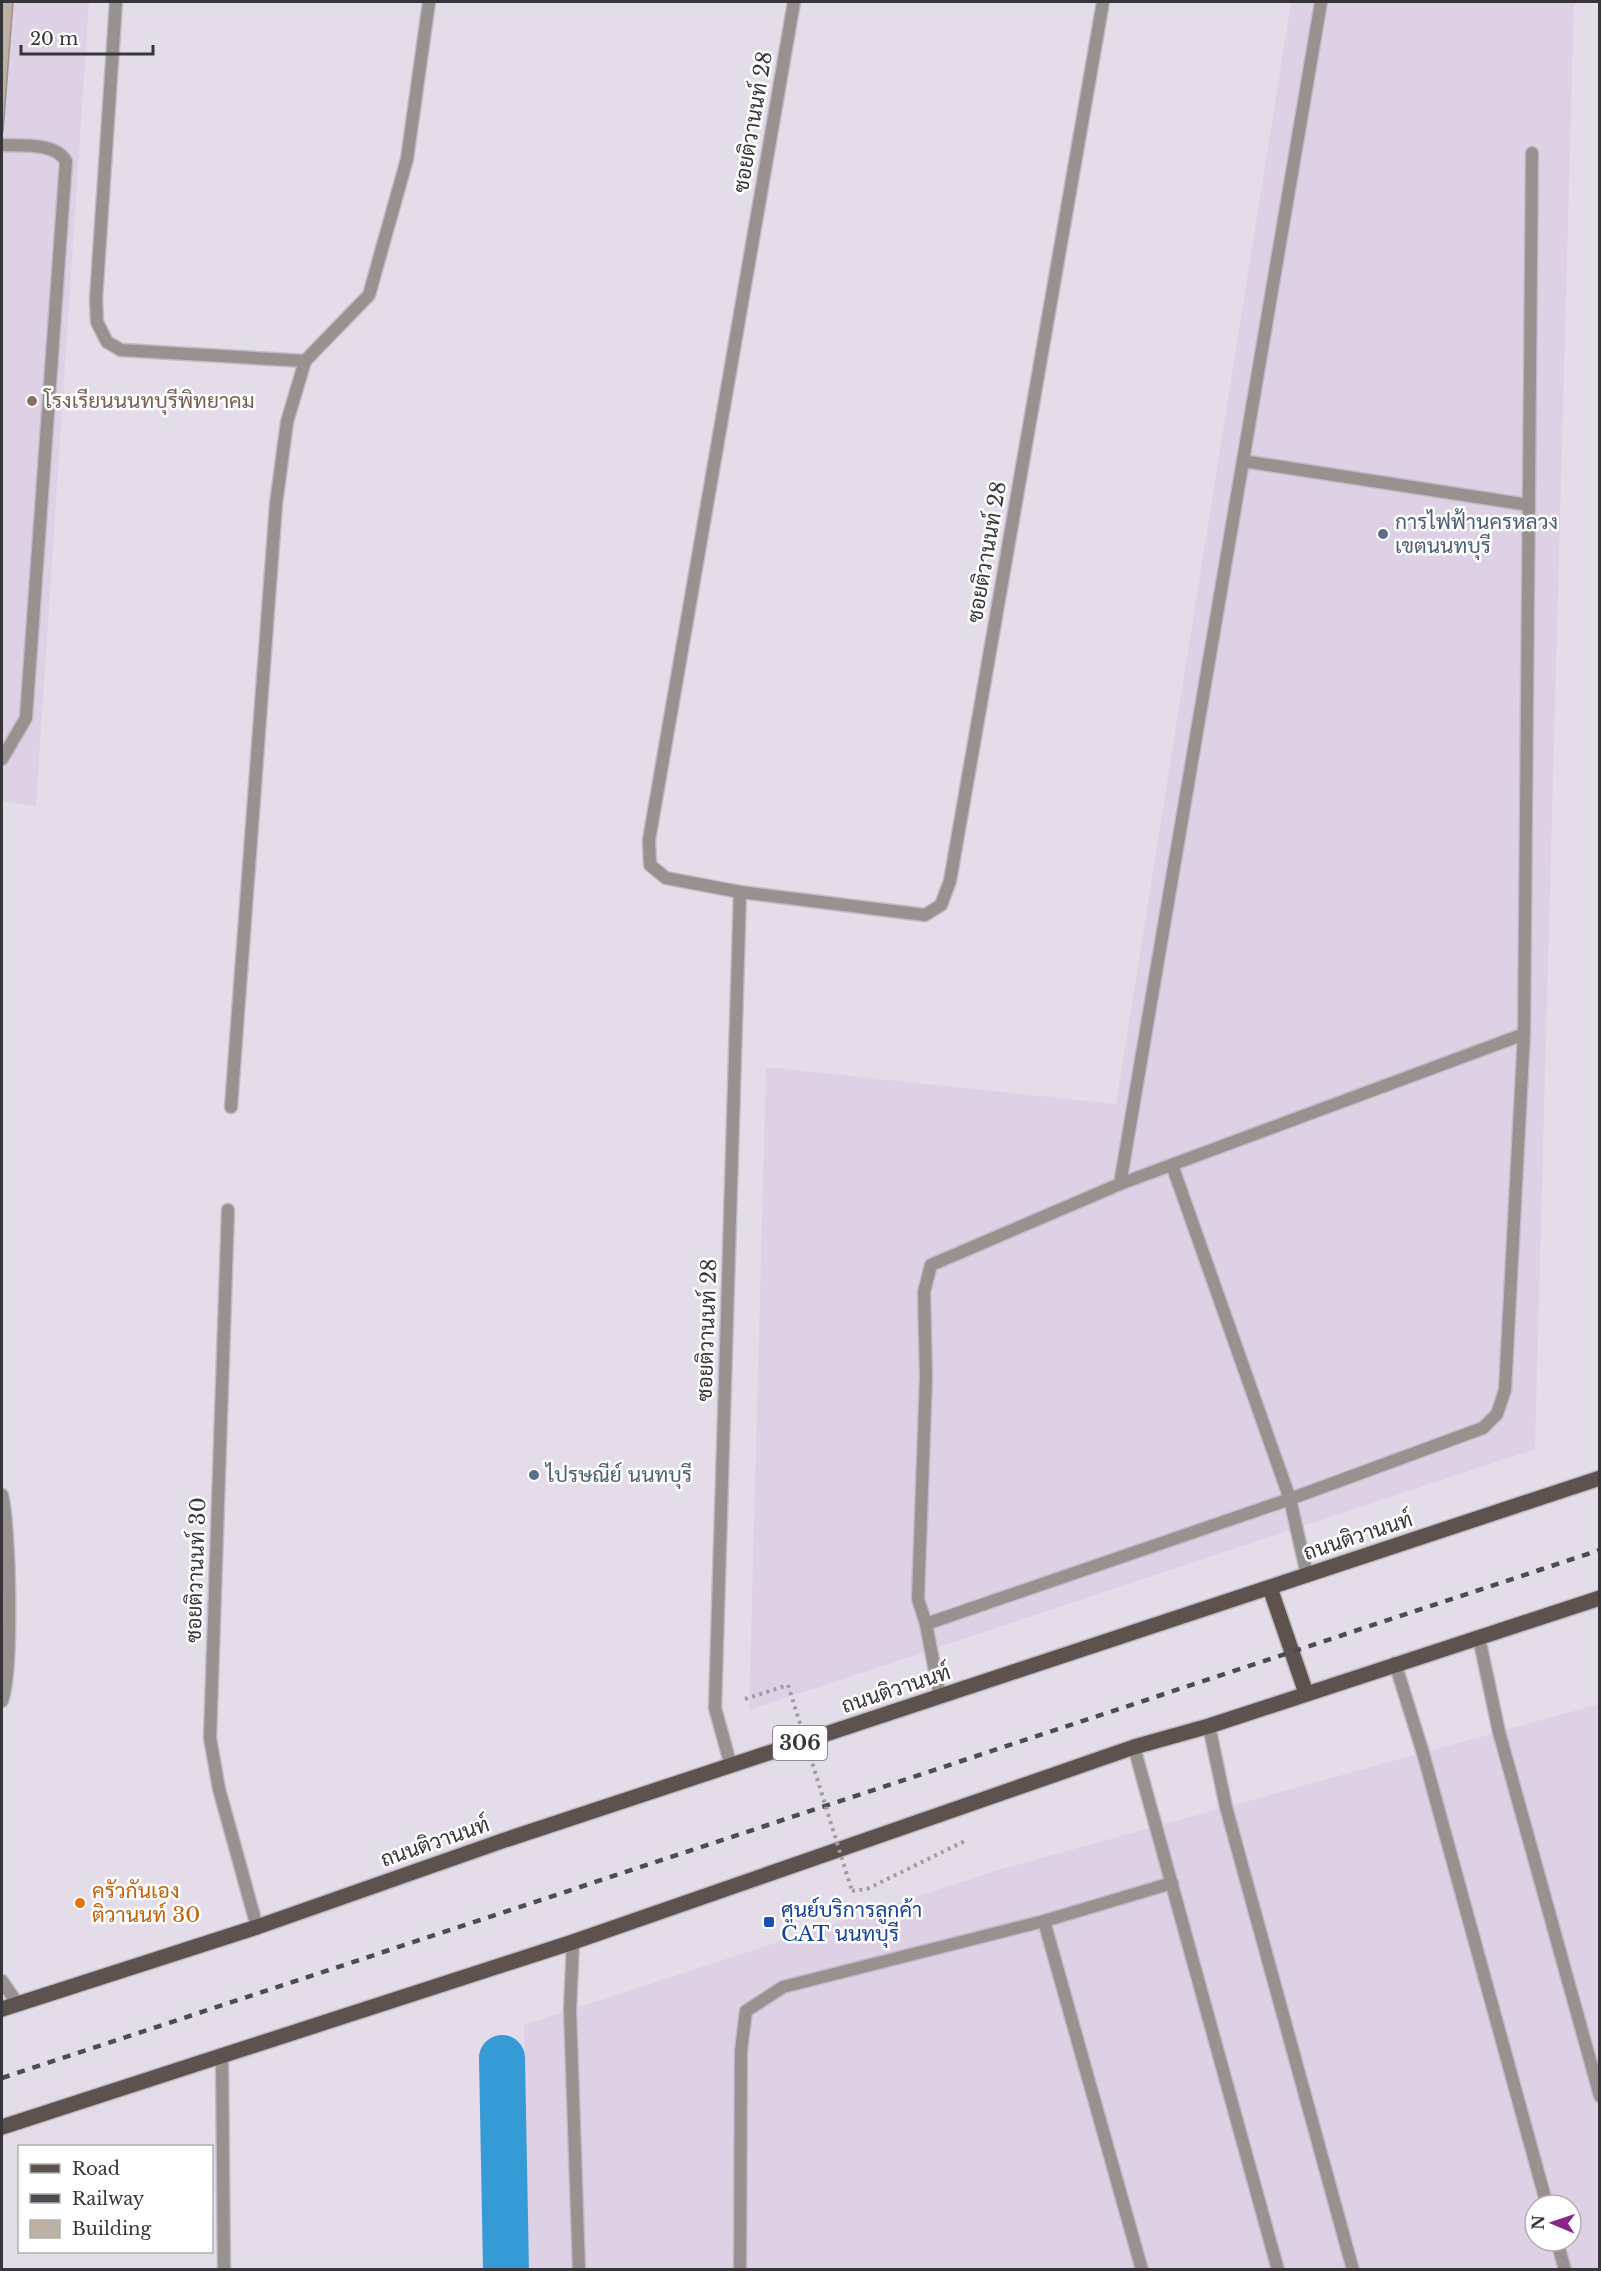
<svg xmlns="http://www.w3.org/2000/svg" width="1601" height="2271" viewBox="0 0 1601 2271" font-family="'Libre Baskerville',Sarabun,serif">
	<style>
		.built { fill: #dfd1e5; fill-rule: evenodd }
		.lines { fill: none; stroke-linecap: round; stroke-linejoin: round }
		.canal { stroke: #359bd6; stroke-width: 46 }
		.building { fill: #bcb0a5; stroke: #9d9187; stroke-width: 1.5 }
		.lane-casing { stroke: #c2bbc6; stroke-width: 15 }
		.street-casing { stroke: #c2bbc6; stroke-width: 15 }
		.primary-casing { stroke: #c2bbc6; stroke-width: 18 }
		.path { stroke: #a29ba5; stroke-width: 4; stroke-dasharray: 3 4.5; stroke-linecap: butt }
		.lane { stroke: #999190; stroke-width: 12 }
		.street { stroke: #999190; stroke-width: 12 }
		.primary { stroke: #5e524f; stroke-width: 15 }
		.rail { stroke: #4f4b51; stroke-width: 4.5; stroke-dasharray: 8 8; stroke-linecap: butt }
		.path-bridge { stroke: #a29ba5; stroke-width: 4; stroke-dasharray: 3 4.5; stroke-linecap: butt }
		.education-dot { fill: #8d6e63; stroke: #fff; stroke-width: 2 }
		.service-dot { fill: #5c6f8a; stroke: #fff; stroke-width: 2 }
		.food-dot { fill: #e8710a; stroke: #fff; stroke-width: 2 }
		.transit-dot { fill: #1a4fb4; stroke: #fff; stroke-width: 2 }
		.labels { text-anchor: middle; dominant-baseline: central; stroke-width: 5; stroke-linejoin: round; paint-order: stroke }
		.shield { fill: #fff; stroke: #747275; stroke-width: 1.5 }
		.shield-label { font-size: 20px; font-weight: bold; fill: #38353a }
		.street-label { font-size: 21px; fill: #38353a; stroke: #fff }
		.education-label { font-size: 21px; fill: #785e54; stroke: #fff; text-anchor: start }
		.service-label { font-size: 21px; fill: #4e5e75; stroke: #fff; text-anchor: start }
		.food-label { font-size: 21px; fill: #c56008; stroke: #fff; text-anchor: start }
		.transit-label { font-size: 21px; fill: #164399; stroke: #fff; text-anchor: start }
	</style>
	<rect width="100%" height="100%" fill="#e5dce9"/>
	<g class="built">
		<polygon points="2,2 89,2 36,806 2,801"/>
		<polygon points="1291,2 1574,2 1535,1449 749,1710 766,1067 1116,1104"/>
		<path d="M1599,1704V2269H529L524,2025L998,1870ZM1535,2205H1571V2241H1535Z"/>
	</g>
	<g class="lines">
		<polyline class="canal" points="502,2058 506,2270"/>
	</g>
	<polygon class="building" points="2,2 13,2 3,131 2,131"/>
	<g class="lines">
		<g class="lane-casing">
			<g id="lane">
				<path d="M2,145C21,146 55,142 66,161L26,718L2,759"/>
				<polyline points="1243,461 1529,505"/>
				<polyline points="1172,1165 1290,1499 1307,1575"/>
				<polyline points="1120,1184 1321,2"/>
				<path d="M2,1495C10,1528 13,1671 2,1701"/>
				<polyline points="926,1624 1290,1499 1483,1428 1497,1414 1505,1390 1524,1034 1532,153"/>
				<polyline points="1479,1638 1499,1732 1600,2096"/>
				<polyline points="1395,1663 1423,1753 1547,2205"/>
				<polyline points="940,1697 926,1624 918,1599 926,1377 924,1292 931,1265 1120,1184 1524,1034"/>
				<polyline points="1209,1726 1226,1807 1353,2270"/>
				<polyline points="1134,1747 1278,2270"/>
				<polyline points="1044,1921 1142,2270"/>
				<polyline points="573,1942 570,2010 579,2270"/>
				<polyline points="2,1981 17,2003"/>
				<polyline points="1557,2241 1565,2270"/>
				<polyline points="740,2270 741,2051 746,2011 783,1987 1044,1921 1172,1883"/>
			</g>
		</g>
		<g class="street-casing">
			<g id="street">
				<polyline points="116,2 96,299 97,322 107,342 121,350 305,361"/>
				<polyline points="794,2 649,840 650,865 666,878 740,892 925,915 941,905 950,881 1103,2"/>
				<polyline points="231,1107 276,504 287,422 305,361 369,295 407,159 429,2"/>
				<polyline points="228,1210 210,1738 219,1789 257,1927"/>
				<polyline points="731,1766 715,1708 740,892"/>
				<polyline points="222,2057 224,2270"/>
			</g>
		</g>
		<g class="primary-casing">
			<g id="primary">
				<polyline points="1270,1588 1306,1693"/>
				<polyline points="2,2009 257,1927 502,1841 1600,1478"/>
				<polyline points="2,2127 573,1942 1134,1747 1209,1726 1600,1598"/>
			</g>
		</g>
		<g class="path">
			<polyline points="745,1699 788,1685"/>
			<polyline points="852,1891 867,1889 967,1840"/>
		</g>
		<use href="#lane" class="lane"/>
		<use href="#street" class="street"/>
		<use href="#primary" class="primary"/>
		<polyline class="rail" points="2,2078 1600,1550"/>
		<polyline class="path-bridge" points="788,1685 852,1891"/>
	</g>
	<circle class="education-dot" cx="32" cy="401" r="6"/>
	<g class="service-dot">
		<circle cx="1383" cy="534" r="6"/>
		<circle cx="534" cy="1475" r="6"/>
	</g>
	<circle class="food-dot" cx="80" cy="1903" r="6"/>
	<rect class="transit-dot" x="763" y="1916" width="12" height="12" rx="3"/>
	<g class="labels">
		<rect class="shield" x="773" y="1726" width="54" height="34" rx="4.5"/>
		<g class="shield-label">
			<text x="800" y="1743">306</text>
		</g>
		<g class="street-label">
			<text transform="translate(753 122) rotate(-80)">ซอยติวานนท์ 28</text>
			<text transform="translate(987 552) rotate(-80)">ซอยติวานนท์ 28</text>
			<text transform="translate(707 1330) rotate(-88)">ซอยติวานนท์ 28</text>
			<text transform="translate(1358 1536) rotate(-18)">ถนนติวานนท์</text>
			<text transform="translate(196 1570) rotate(-88)">ซอยติวานนท์ 30</text>
			<text transform="translate(896 1689) rotate(-18)">ถนนติวานนท์</text>
			<text transform="translate(435 1842) rotate(-19)">ถนนติวานนท์</text>
		</g>
		<g class="education-label">
			<text x="44" y="401">โรงเรียนนนทบุรีพิทยาคม</text>
		</g>
		<g class="service-label">
			<text x="1395" y="522">การไฟฟ้านครหลวง<tspan x="1395" dy="24">เขตนนทบุรี</tspan></text>
			<text x="546" y="1475">ไปรษณีย์ นนทบุรี</text>
		</g>
		<g class="food-label">
			<text x="92" y="1891">ครัวกันเอง<tspan x="92" dy="24">ติวานนท์ 30</tspan></text>
		</g>
		<g class="transit-label">
			<text x="781" y="1910">ศูนย์บริการลูกค้า<tspan x="781" dy="24">CAT นนทบุรี</tspan></text>
		</g>
	</g>
	<rect width="1601" height="2271" fill="none" stroke="#38353a" stroke-width="6"/>
	<rect x="18" y="2145" width="195" height="108" fill="#ffffff" stroke="#afaeb0" stroke-width="1.5"/>
	<rect x="30" y="2164" width="30" height="9" fill="#5e524f" stroke="#afaeb0" stroke-width="1.5"/>
	<text x="72" y="2175" font-size="18" fill="#38353a">Road</text>
	<rect x="30" y="2194" width="30" height="9" fill="#4f4b51" stroke="#afaeb0" stroke-width="1.5"/>
	<text x="72" y="2205" font-size="18" fill="#38353a">Railway</text>
	<rect x="30" y="2220" width="30" height="18" fill="#bcb0a5" stroke="#afaeb0" stroke-width="1.5"/>
	<text x="72" y="2235" font-size="18" fill="#38353a">Building</text>
	<g transform="translate(1553 2223) rotate(272)"><circle r="28" fill="#ffffff" stroke="#afaeb0" stroke-width="1.5"/>
	<path d="M0-4.5L10 22L0 15L-10 22Z" fill="#8b2389"/>
	<text y="-9" font-size="16" font-weight="bold" text-anchor="middle" fill="#38353a">N</text>
	</g>
	<path d="M21 45v9h132v-9" fill="none" stroke="#38353a" stroke-width="3"/>
	<text x="30" y="45" font-size="18" fill="#38353a" stroke="#ffffff" stroke-width="4.5" paint-order="stroke">20 m</text>
</svg>
